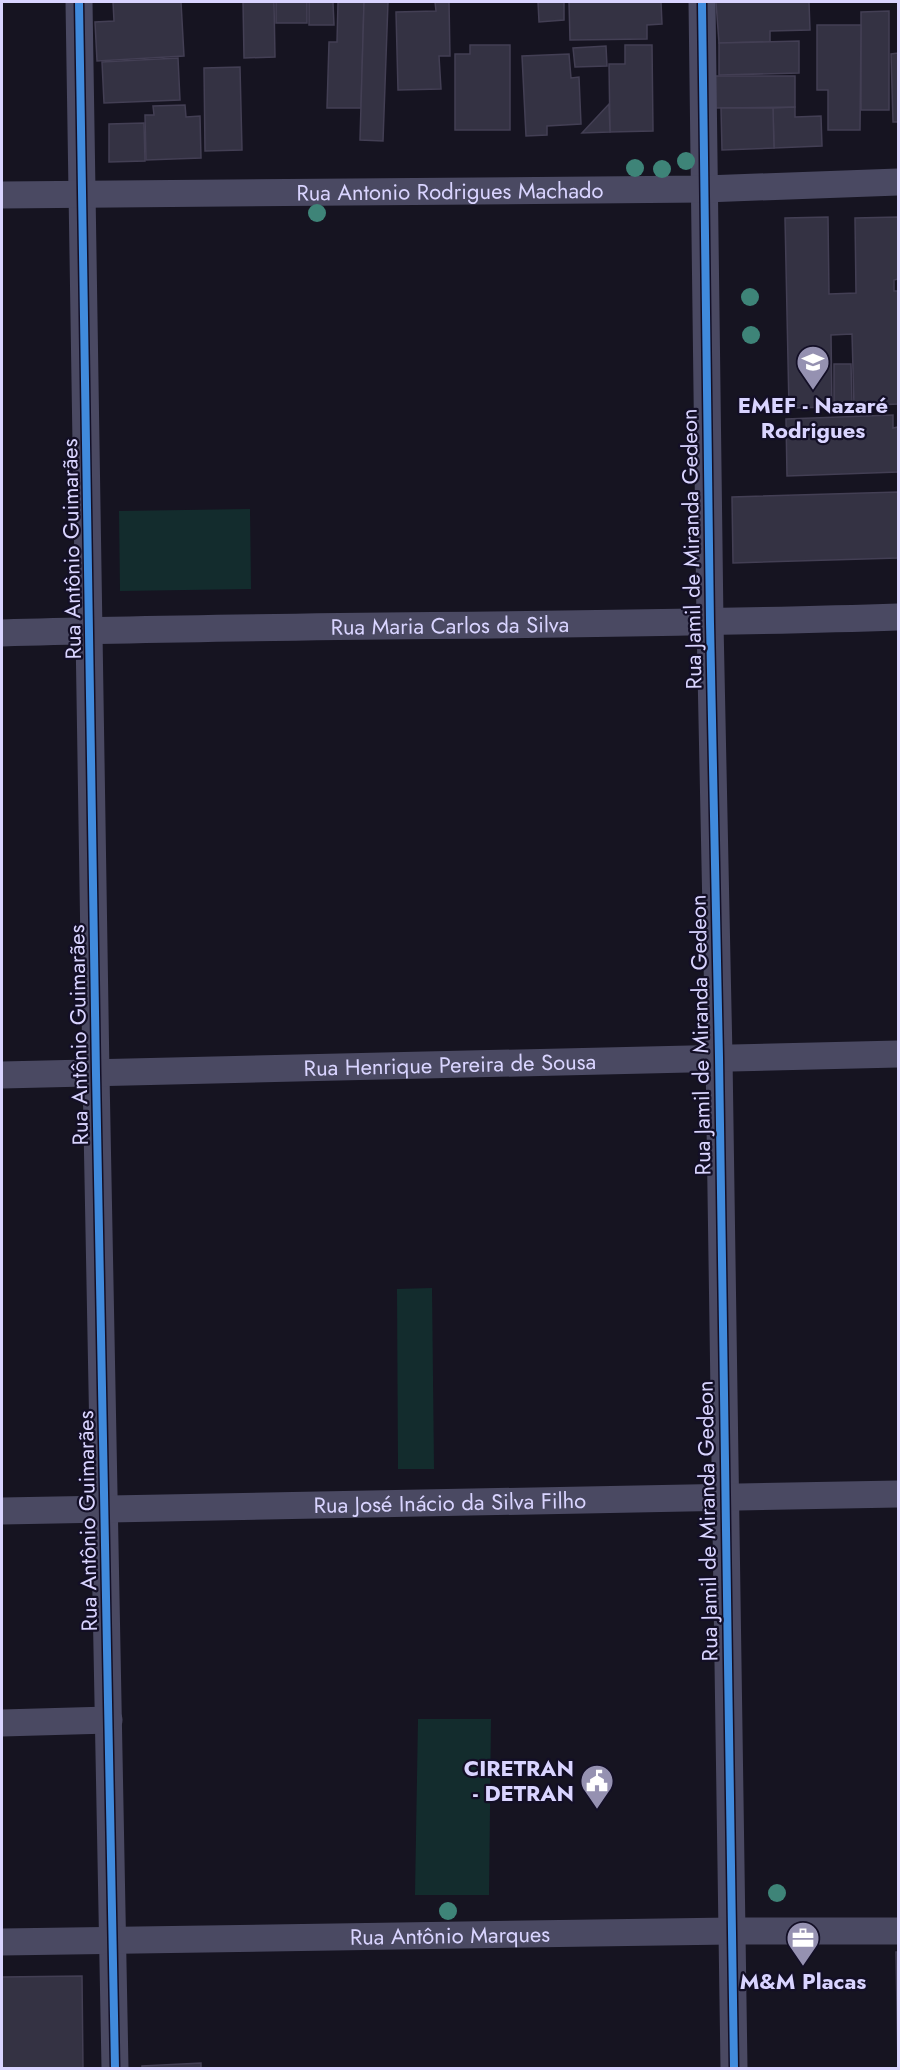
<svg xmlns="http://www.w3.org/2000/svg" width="900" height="2070" viewBox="0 0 900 2070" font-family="Jost,sans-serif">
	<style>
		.green { fill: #132c2d }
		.building { fill: #343243; stroke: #433f54; stroke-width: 1.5 }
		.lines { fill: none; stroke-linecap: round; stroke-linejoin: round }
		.street { stroke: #4a4962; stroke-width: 27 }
		.cycleway-casing { stroke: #130f26; stroke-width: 11 }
		.cycleway { stroke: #408adc; stroke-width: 8 }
		.tree { fill: #3e8478 }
		.labels { text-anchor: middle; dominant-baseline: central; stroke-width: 4.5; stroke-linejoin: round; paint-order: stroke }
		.street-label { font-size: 22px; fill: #d9d4ff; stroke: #130f26 }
		.poi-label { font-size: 22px; font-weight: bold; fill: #d9d4ff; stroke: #130f26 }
	</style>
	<rect width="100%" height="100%" fill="#161421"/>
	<g class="green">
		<polygon points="250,509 251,589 120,591 119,511"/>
		<polygon points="432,1288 434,1469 398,1469 397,1289"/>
		<polygon points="418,1719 491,1719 489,1895 415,1895"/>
	</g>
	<g class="building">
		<polygon points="113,2 181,2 184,56 97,61 95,22 114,21"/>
		<polygon points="243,2 274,2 275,57 244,58"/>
		<rect x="276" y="2" width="31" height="21"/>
		<polygon points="309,2 333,2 334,25 309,25"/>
		<polygon points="338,2 364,2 361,108 327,108 329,42 337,42"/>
		<polygon points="364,2 388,2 383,141 360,140"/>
		<polygon points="435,2 449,2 450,56 439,56 441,89 398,90 396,12 436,11"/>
		<polygon points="538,2 564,2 564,20 539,22"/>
		<polygon points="569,2 661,2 662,24 647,25 647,39 570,40"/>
		<polygon points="716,2 809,2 810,30 770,31 770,42 719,43"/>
		<polygon points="889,11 889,110 861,110 861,12"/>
		<polygon points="817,25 861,25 860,130 828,130 828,90 817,90"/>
		<polygon points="799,41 799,73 719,75 719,43"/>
		<polygon points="470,45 510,45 510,130 455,130 455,54 470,54"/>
		<polygon points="625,45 652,45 653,131 610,132 609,64 625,64"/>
		<polygon points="606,46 607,66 575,67 573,48"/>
		<polygon points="898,53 898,122 893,122 891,54"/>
		<polygon points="569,54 571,78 579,77 581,124 547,126 547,135 526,136 522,56"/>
		<polygon points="178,58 180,100 104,103 102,62"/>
		<polygon points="240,67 242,150 205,151 204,68"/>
		<polygon points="713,76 795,76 795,107 713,108"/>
		<polygon points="609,104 610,132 582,133"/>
		<polygon points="185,105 186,117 200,116 201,158 146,160 145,115 154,115 153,106"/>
		<polygon points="795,107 795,117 821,116 822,146 774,148 773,108"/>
		<polygon points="721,108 773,108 774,148 722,150"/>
		<polygon points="144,123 145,161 109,162 109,124"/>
		<polygon points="828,217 829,294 856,293 855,218 898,217 898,279 894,280 894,291 898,291 898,404 854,406 852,334 831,335 832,407 789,408 785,218"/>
		<polygon points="834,364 851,364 852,402 834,402"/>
		<polygon points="893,415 893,428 898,427 898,472 787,476 786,419"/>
		<polygon points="898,492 898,558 733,563 732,497"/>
		<polygon points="896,1952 898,1952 898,2068"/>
		<polygon points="82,1976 83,2068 2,2068 2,1977"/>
		<polygon points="201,2063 201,2068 142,2068 142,2066"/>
	</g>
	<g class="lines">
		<g class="street">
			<polyline points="79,2 96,1074 115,2068"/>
			<polyline points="702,2 710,623 719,1057 734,2068"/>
			<path id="s1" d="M2,195L705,189L898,182"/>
			<path id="s2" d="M2,633C300,624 600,627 898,617"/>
			<path id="s3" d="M2,1075L898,1054"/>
			<path id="s4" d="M2,1511L898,1494"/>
			<polyline points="2,1723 109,1720"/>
			<path id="s5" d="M2,1942L731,1931H898"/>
		</g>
		<g class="cycleway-casing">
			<g id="cycleway">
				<polyline points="79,2 96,1074 115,2068"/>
				<polyline points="702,2 710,623 719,1057 734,2068"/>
			</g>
		</g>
		<use href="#cycleway" class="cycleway"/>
	</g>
	<g class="tree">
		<circle cx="686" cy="161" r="9"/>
		<circle cx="635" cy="168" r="9"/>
		<circle cx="662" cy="169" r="9"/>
		<circle cx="317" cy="213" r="9"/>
		<circle cx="750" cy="297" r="9"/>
		<circle cx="751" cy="335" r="9"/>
		<circle cx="777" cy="1893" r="9"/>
		<circle cx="448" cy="1911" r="9"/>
	</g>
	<defs>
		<g id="school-pin" transform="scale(1.725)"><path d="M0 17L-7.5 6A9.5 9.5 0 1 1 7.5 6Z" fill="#9591b1" stroke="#130f26"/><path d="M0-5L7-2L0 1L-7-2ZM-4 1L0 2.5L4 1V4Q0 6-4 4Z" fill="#fff"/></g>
		<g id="civic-pin" transform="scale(1.725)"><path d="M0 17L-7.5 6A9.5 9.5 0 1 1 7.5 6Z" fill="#9591b1" stroke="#130f26"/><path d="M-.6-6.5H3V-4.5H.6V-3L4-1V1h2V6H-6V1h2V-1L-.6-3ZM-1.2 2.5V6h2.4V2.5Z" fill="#fff"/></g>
		<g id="office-pin" transform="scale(1.725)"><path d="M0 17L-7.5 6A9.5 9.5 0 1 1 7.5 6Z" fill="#9591b1" stroke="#130f26"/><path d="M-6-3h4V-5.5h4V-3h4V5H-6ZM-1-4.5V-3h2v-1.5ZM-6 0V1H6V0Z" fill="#fff"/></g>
	</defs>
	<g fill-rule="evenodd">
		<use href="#school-pin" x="813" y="362"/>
		<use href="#civic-pin" x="597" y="1781"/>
		<use href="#office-pin" x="803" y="1938"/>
	</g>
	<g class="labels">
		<g class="street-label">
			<text stroke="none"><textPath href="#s1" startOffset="448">Rua Antonio Rodrigues Machado</textPath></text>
			<text transform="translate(71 549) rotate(-91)">Rua Antônio Guimarães</text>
			<text transform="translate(691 549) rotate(-91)">Rua Jamil de Miranda Gedeon</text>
			<text stroke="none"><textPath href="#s2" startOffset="448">Rua Maria Carlos da Silva</textPath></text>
			<text transform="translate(78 1035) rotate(-91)">Rua Antônio Guimarães</text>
			<text transform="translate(700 1035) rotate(-91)">Rua Jamil de Miranda Gedeon</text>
			<text stroke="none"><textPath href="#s3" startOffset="448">Rua Henrique Pereira de Sousa</textPath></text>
			<text stroke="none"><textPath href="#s4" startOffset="448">Rua José Inácio da Silva Filho</textPath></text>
			<text transform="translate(87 1521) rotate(-91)">Rua Antônio Guimarães</text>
			<text transform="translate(707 1521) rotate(-91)">Rua Jamil de Miranda Gedeon</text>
			<text stroke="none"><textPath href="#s5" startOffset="448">Rua Antônio Marques</textPath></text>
		</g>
		<g class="poi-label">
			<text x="813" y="405">EMEF - Nazaré<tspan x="813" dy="25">Rodrigues</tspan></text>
			<text x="574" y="1768" text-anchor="end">CIRETRAN<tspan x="574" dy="25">- DETRAN</tspan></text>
			<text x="803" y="1981">M&amp;M Placas</text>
		</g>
	</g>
	<rect width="900" height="2070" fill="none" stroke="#d9d4ff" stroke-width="6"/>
</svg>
